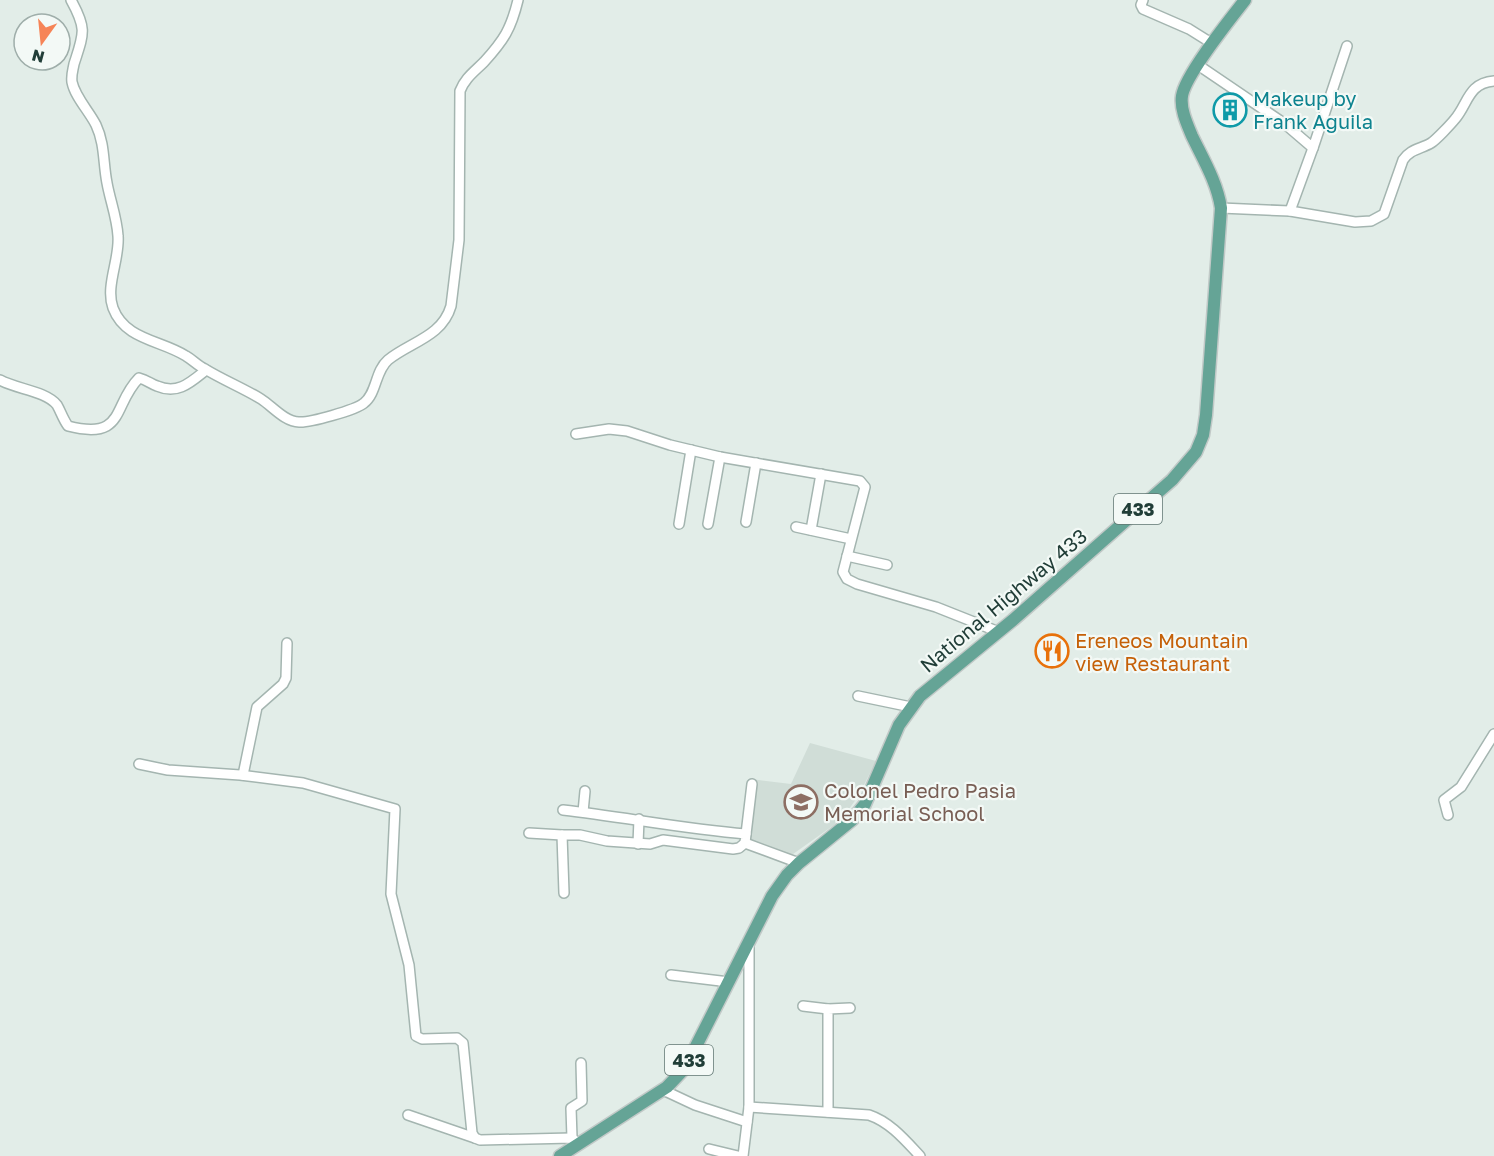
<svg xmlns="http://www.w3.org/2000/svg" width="1494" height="1156" viewBox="0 0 1494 1156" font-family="'Golos Text',sans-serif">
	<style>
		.built { fill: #d0ddd7 }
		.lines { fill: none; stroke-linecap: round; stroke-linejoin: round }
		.minor-casing { stroke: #a4b5b0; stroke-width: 12 }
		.major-casing { stroke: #c1c9c7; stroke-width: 15 }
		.minor { stroke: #fff; stroke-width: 9 }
		.major { stroke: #65a496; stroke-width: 12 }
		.labels { text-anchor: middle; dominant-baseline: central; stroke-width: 4.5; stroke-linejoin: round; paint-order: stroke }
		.shield { fill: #f3f9f6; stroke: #607671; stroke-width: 1.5 }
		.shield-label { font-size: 18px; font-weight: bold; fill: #213e38 }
		.culture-label { font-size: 20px; fill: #0d838f; stroke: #f3f9f6; text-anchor: start }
		.street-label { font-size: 20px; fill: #213e38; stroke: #f3f9f6 }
		.food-label { font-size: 20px; fill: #c56008; stroke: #f3f9f6; text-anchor: start }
		.education-label { font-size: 20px; fill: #785e54; stroke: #f3f9f6; text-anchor: start }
	</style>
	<rect width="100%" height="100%" fill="#e2ede8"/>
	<polygon class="built" points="810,743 876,761 859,795 849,809 834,825 786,859 745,842 751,779 791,784"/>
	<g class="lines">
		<g class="minor-casing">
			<g id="minor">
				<path d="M71,0C87,29 84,33 74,64C73,70 71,75 72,82C75,97 89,111 96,125C105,144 103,163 107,183C110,200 117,218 118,236C120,259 105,286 113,308C125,340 161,340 186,356C193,360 198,366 205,369C223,380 243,388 261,399C272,406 285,422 299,422C309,423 356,410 364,403C377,393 375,371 388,360C410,342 442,337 451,306L459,240L460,91C465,78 474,72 484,62C504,40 511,29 518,0"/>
				<polyline points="1143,0 1141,5 1143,9 1189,29 1213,44"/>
				<polyline points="1198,65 1285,124 1313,148 1347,46"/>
				<path d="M1221,208L1290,211L1355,222L1371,221L1384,214L1403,160C1410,149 1421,149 1431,143C1436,140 1451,124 1455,119C1468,104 1468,83 1494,81"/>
				<polyline points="1290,211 1313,148"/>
				<path d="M0,380C16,389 46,391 57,405C61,412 63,419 68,426C126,441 112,405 139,378C147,380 151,384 157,386C178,395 191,382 206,370"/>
				<polyline points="576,434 609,429 627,431 670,445 720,457 860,481 865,487 843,572 847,579 857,584 936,607 999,632"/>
				<polyline points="746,522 756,463"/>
				<polyline points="679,524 691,450"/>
				<polyline points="708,524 720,457"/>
				<polyline points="796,527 851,539"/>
				<polyline points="811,530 821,474"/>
				<polyline points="847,556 887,565"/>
				<polyline points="858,696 911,707"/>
				<polyline points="139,764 168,770 240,775 303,783 395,809 391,894 409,965 416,1036 422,1039 457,1038 463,1043 472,1133 475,1138 480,1140 572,1138 578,1144"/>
				<polyline points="243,775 257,707 283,684 286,678 287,643"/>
				<path d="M563,810C624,817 684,829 746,834L745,843"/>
				<polyline points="583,812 585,791"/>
				<polyline points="1448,815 1444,800 1461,787 1494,734"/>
				<polyline points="529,833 562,835"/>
				<polyline points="746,834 752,784"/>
				<polyline points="638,844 639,819"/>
				<polyline points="564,893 562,835 580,835 607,841 650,844 663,840 733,849 739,848 745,843 799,863"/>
				<polyline points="671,975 729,982"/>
				<polyline points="803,1006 828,1009"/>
				<polyline points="663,1090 695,1105 747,1122"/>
				<path d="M749,1107L869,1115C890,1122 905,1140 920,1156"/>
				<polyline points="828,1112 828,1009 850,1008"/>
				<polyline points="408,1115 475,1138"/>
				<polyline points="572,1138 571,1108 582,1101 581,1063"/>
				<polyline points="709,1149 738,1156"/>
				<polyline points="743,1156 749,1107 749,943"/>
			</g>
		</g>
		<g class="major-casing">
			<path id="major" d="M560,1156L667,1087L685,1068L772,896L787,875L799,863L852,820L865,804L899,725L920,696L1013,620L1172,480L1196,452L1203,435L1206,415L1221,208C1217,182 1203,159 1192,136C1187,124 1180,109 1182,96C1185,75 1231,18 1245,0"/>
		</g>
		<use href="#minor" class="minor"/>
		<use href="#major" class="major"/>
	</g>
	<defs>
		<g id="building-ring" transform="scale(1.725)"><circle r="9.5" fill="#f3f9f6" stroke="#0f9aa8" stroke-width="1.5"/><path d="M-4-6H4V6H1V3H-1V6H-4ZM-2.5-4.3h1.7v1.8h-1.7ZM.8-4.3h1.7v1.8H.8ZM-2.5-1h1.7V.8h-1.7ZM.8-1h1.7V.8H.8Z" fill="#0f9aa8"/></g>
		<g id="restaurant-ring" transform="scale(1.725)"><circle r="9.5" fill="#f3f9f6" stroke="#e8710a" stroke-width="1.5"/><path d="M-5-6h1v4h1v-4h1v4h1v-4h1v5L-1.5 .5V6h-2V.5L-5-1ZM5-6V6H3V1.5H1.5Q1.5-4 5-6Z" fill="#e8710a"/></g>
		<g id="school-ring" transform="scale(1.725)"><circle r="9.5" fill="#f3f9f6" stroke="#8d6e63" stroke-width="1.5"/><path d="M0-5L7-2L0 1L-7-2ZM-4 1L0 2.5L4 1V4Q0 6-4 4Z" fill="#8d6e63"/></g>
	</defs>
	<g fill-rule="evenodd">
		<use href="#building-ring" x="1230" y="110"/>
		<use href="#restaurant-ring" x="1052" y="651"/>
		<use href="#school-ring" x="801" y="802"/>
	</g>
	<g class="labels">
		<g class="shield">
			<rect x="1114" y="494" width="48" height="30" rx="4.5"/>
			<rect x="665" y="1045" width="48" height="30" rx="4.5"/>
		</g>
		<g class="shield-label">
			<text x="1138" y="509">433</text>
			<text x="689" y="1060">433</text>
		</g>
		<g class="culture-label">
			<text x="1253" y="98">Makeup by<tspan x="1253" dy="23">Frank Aguila</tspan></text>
		</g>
		<g class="street-label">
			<text transform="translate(1003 600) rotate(-40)">National Highway 433</text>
		</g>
		<g class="food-label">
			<text x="1075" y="640">Ereneos Mountain<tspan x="1075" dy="23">view Restaurant</tspan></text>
		</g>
		<g class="education-label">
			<text x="824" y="790">Colonel Pedro Pasia<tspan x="824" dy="23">Memorial School</tspan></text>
		</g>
	</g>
	<g transform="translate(42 42) rotate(195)"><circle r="28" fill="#f3f9f6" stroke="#9faeaa" stroke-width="1.5"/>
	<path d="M0-4.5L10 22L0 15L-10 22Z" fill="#f68457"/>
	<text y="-9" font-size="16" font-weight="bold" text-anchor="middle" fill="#213e38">N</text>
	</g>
</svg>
